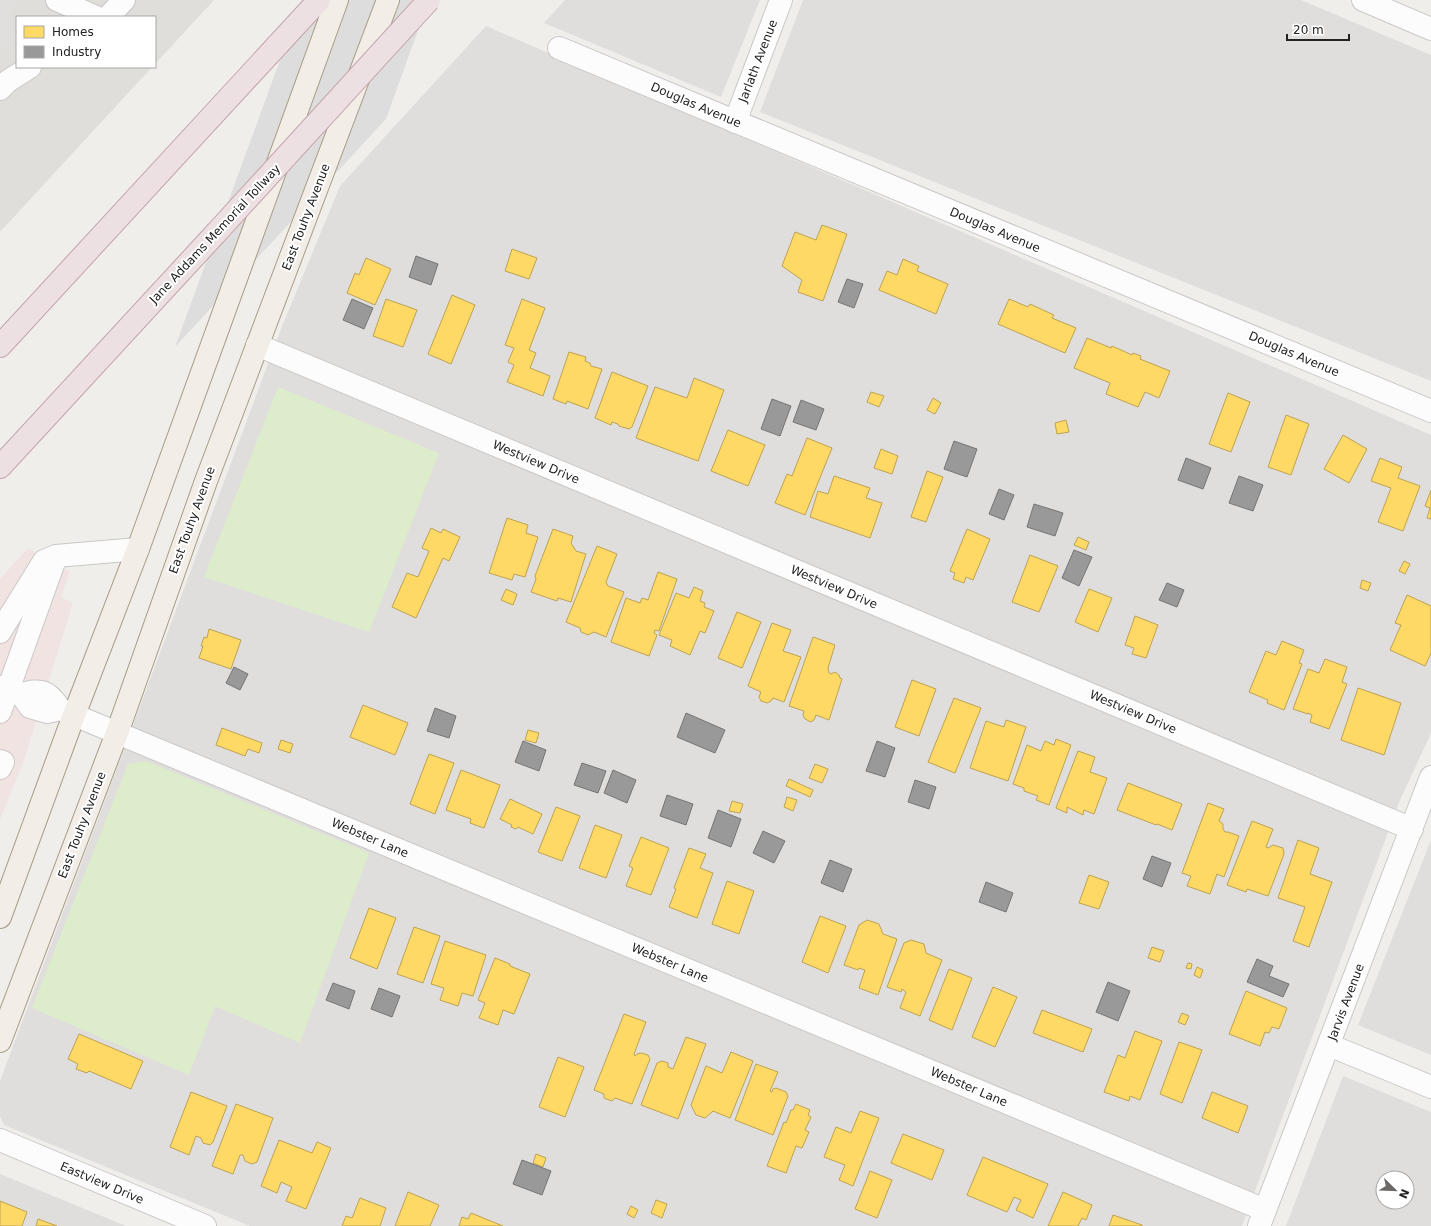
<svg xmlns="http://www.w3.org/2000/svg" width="1431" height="1226" viewBox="0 0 1431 1226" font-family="'DejaVu Sans',sans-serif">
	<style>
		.residential { fill: #dfdedc; fill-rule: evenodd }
		.commercial { fill: #f1e3e1 }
		.airport { fill: #e0deda }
		.grass { fill: #ddeccb }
		.parking { fill: #e0dfde }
		.pier { fill: #dedddd }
		.homes { fill: #ffd966; stroke: #bda252 }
		.industry { fill: #999; stroke: #757575 }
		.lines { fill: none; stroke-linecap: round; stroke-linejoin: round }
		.minor-casing { stroke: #c9c8c7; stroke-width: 24 }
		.major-casing { stroke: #a79c86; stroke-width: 24 }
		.highway-casing { stroke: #c5a2ac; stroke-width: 24 }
		.minor { stroke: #fdfcfc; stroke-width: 22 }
		.major { stroke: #f3ede7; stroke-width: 22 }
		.highway { stroke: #ece0e2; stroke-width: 22 }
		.highway-bridge-casing { stroke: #c5a2ac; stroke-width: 24; stroke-linecap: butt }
		.highway-bridge { stroke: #ece0e2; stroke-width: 22 }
		.labels { text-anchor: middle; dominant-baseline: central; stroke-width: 4; stroke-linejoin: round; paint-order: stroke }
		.street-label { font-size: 12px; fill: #222; stroke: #fff }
	</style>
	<rect width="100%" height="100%" fill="#f0eeeb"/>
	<g class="residential">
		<polygon points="565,0 760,0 721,97 544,23"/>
		<polygon points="803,0 1301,0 1431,55 1431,381 760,112"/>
		<polygon points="486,26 1431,435 1431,733 1400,800 1242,1226 250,1226 4,1125 0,1116 0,1081 281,329 340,186"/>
		<polygon points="1431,840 1431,1055 1358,1025"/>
		<path d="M1343,1076L1431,1112V1226H1286ZM1383,1178H1407V1202H1383Z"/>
		<polygon points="0,1174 126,1226 0,1226"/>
	</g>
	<polygon class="commercial" points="28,548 70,572 61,597 73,603 24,760 0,820 0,579"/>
	<polygon class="airport" points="0,0 214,0 155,64 155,17 17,17 17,67 152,67 0,232"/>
	<g class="grass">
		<polygon points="278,387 439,453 369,632 204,577"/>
		<polygon points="146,761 369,853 300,1043 215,1006 189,1075 32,1008 128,764"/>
	</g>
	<polygon class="parking" points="0,0 15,0 9,15 10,20 17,28 17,38 0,53"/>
	<polygon class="pier" points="302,0 429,0 386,119 175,347"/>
	<g class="homes">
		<polygon points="822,225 847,234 823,301 798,292 802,280 782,266 795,232 816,240"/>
		<polygon points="512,249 537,258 529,279 505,271"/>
		<polygon points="366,258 391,269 375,305 347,293 355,273 359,275"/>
		<polygon points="903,259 919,266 917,271 948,284 936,314 879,290 887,271 897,275"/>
		<polygon points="452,295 475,305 451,364 428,354"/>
		<polygon points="386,299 417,310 403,347 373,336"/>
		<polygon points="522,299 545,308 529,350 536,353 530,368 550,376 543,396 507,382 514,365 508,362 514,348 505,345"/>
		<polygon points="1009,299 1028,307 1030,304 1054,315 1052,318 1076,328 1065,353 998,324"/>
		<polygon points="1087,338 1111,348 1112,346 1132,355 1133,353 1141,356 1140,359 1170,371 1159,398 1145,392 1138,407 1106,394 1110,383 1074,368"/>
		<polygon points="569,352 586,357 585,361 590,363 591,366 602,369 588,409 567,401 566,404 553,399"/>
		<polygon points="612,372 648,386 632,427 629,429 619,426 618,424 612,422 611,425 595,418"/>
		<polygon points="694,378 724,390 698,461 636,438 655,387 687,398"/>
		<polygon points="871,392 884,396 879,407 867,402"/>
		<polygon points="1228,393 1250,402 1231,452 1209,444"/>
		<polygon points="933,398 941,403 935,414 927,410"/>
		<polygon points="1286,415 1309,424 1291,475 1268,467"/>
		<polygon points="1066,420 1069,432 1057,434 1055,423"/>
		<polygon points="728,430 765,445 748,486 711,471"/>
		<polygon points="1343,435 1367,449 1349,483 1324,469"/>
		<polygon points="807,438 832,448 805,515 775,503 787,474 792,476"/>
		<polygon points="881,449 898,456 892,474 874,468"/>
		<polygon points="1380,458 1402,467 1398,478 1420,486 1403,531 1378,522 1391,488 1371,481"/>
		<polygon points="927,471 943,477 926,522 911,517"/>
		<polygon points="834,476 870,488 866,498 882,503 870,538 810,517 818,491 828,494"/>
		<polygon points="1431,490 1431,519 1427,518 1430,508 1425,506"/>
		<polygon points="507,518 528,525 526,533 538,537 525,577 514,574 512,580 489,573"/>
		<polygon points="431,528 441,533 443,529 460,537 449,561 443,558 416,618 392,607 407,573 418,577 429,551 422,548"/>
		<polygon points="553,529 573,536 571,543 576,551 586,554 571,602 558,598 557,601 531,592 536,579 535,576"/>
		<polygon points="967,529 990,539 973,580 966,577 964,583 953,579 955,573 950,571"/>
		<polygon points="1078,537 1089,542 1086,550 1074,545"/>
		<polygon points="597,546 617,554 606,582 608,586 624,592 606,637 594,632 588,635 581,632 580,628 566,622"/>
		<polygon points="1030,555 1058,566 1039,612 1012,602"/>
		<polygon points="1404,561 1410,564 1405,574 1399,571"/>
		<polygon points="658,572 677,579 659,631 655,630 654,633 657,635 649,656 611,642 626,598 640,603 642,598 648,600"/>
		<polygon points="1362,580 1371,583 1368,591 1360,588"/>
		<polygon points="694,587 703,591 700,601 705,603 704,607 714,611 705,633 700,631 690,655 670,646 672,640 659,635 676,593 689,598"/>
		<polygon points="506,589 517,594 513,605 501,600"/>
		<polygon points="1089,589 1112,598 1098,632 1075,622"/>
		<polygon points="1407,595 1431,606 1431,653 1425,666 1390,650 1401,625 1395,623"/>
		<polygon points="737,612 761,622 742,668 718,658"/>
		<polygon points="1135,616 1158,625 1146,658 1132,654 1134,648 1125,645"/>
		<polygon points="772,623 791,630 783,651 801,657 784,702 773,698 771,701 767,703 761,701 759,697 761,692 748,686"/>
		<polygon points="209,629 241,640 231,669 199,658 203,646 201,646 204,637 207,638"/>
		<polygon points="813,637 835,645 828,668 829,673 831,674 835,672 839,675 840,678 842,679 829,720 816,715 814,720 811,722 805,719 803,715 804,711 789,706"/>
		<polygon points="1282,641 1304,650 1299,663 1302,664 1284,710 1267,703 1268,700 1249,692 1266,651 1276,655"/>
		<polygon points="1325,659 1347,667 1342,682 1347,684 1329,729 1310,722 1312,715 1308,713 1308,714 1293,709 1308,669 1319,673"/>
		<polygon points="912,680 936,689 919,736 895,727"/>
		<polygon points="1358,688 1401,703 1384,755 1341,740"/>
		<polygon points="954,698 981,708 955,773 928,762"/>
		<polygon points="363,705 408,723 395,755 350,737"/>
		<polygon points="1006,720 1026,727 1008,781 970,768 986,721 1004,727"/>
		<polygon points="222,728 262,743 259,753 248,749 245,756 216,745"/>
		<polygon points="528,730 539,733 536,743 525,740"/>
		<polygon points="1056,739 1071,745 1049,805 1036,800 1038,796 1024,791 1024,788 1013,784 1027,745 1041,751 1045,741 1054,745"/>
		<polygon points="281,740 293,744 290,753 278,749"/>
		<polygon points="1078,751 1095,757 1090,772 1107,778 1094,814 1084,810 1083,815 1067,807 1067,813 1056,808"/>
		<polygon points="429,754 454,763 435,814 410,804"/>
		<polygon points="815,764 828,769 822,783 809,778"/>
		<polygon points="461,770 500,785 484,828 470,823 471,819 446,810"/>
		<polygon points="789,779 813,790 810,797 786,786"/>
		<polygon points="1128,783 1182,804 1172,830 1157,824 1156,825 1117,810"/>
		<polygon points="787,797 797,800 793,811 784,807"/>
		<polygon points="510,799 542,814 533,834 518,827 516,829 511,827 512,825 500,819"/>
		<polygon points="732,801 743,804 740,813 729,811"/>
		<polygon points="1208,803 1224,809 1219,821 1223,824 1223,829 1225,832 1228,832 1239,836 1224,877 1217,874 1210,894 1187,886 1191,876 1182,873"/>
		<polygon points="556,807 580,816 562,861 538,852"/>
		<polygon points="1252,821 1273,829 1266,847 1268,848 1273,845 1283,848 1284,854 1268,896 1247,889 1246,892 1227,885"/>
		<polygon points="595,825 622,835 606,878 579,868"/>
		<polygon points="641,837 669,848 651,895 626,886 633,868 629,866"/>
		<polygon points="1298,840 1319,848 1310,874 1332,882 1309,947 1293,941 1305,907 1278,898"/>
		<polygon points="689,848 706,854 700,868 713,873 697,918 669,907 676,889 674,888"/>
		<polygon points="1089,875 1109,882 1099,909 1079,903"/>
		<polygon points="727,881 754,891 739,934 712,924"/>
		<polygon points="369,908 396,918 377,969 350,958"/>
		<polygon points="820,916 846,926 828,973 802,962"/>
		<polygon points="867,920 879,924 883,934 897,939 878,995 859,988 865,970 859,968 858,970 844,965 859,925"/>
		<polygon points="414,927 440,936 423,983 397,974"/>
		<polygon points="911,940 924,944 926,953 942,960 920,1016 900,1008 906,992 902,989 901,992 887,987 904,943"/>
		<polygon points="445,941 486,955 473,996 462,993 458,1006 440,1000 444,988 431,984"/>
		<polygon points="1152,947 1164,951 1160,962 1148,958"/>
		<polygon points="495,958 510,964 510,966 530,974 514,1014 503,1010 498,1025 479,1018 485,1003 478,1000"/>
		<polygon points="1188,963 1192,964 1191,969 1186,968"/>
		<polygon points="1197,967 1203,970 1200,978 1194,975"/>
		<polygon points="949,969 972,978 952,1030 929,1020"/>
		<polygon points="993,987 1017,997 995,1047 972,1037"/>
		<polygon points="1246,991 1287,1008 1279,1029 1272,1027 1269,1033 1265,1032 1260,1046 1229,1034"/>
		<polygon points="1042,1010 1092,1029 1083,1052 1033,1033"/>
		<polygon points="1182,1013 1189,1016 1185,1025 1178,1022"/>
		<polygon points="624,1014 646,1022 634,1054 635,1056 637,1054 641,1053 648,1055 650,1059 632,1104 615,1098 612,1101 604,1098 604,1094 594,1090"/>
		<polygon points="1135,1031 1162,1041 1140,1100 1130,1096 1129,1101 1104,1092 1118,1055 1125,1058"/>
		<polygon points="79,1034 143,1061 131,1089 89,1071 87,1073 76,1069 78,1064 68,1059"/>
		<polygon points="686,1037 706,1044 678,1119 641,1105 657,1063 662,1061 668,1063 668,1067 673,1069"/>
		<polygon points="1179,1042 1202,1050 1182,1103 1160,1094"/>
		<polygon points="731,1052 753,1061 730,1118 713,1111 705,1118 696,1115 691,1105 706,1066 722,1073"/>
		<polygon points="558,1057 584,1067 565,1117 539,1107"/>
		<polygon points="756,1064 778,1072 770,1091 772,1092 773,1089 776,1088 786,1092 788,1096 773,1135 735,1120"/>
		<polygon points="191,1092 227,1106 213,1142 210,1145 203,1143 201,1138 196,1136 189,1155 170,1147"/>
		<polygon points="1212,1092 1248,1106 1238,1133 1202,1118"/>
		<polygon points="236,1104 273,1118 257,1162 252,1164 245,1161 243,1155 240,1155 233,1174 212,1166"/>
		<polygon points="796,1104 810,1110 808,1115 811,1117 805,1130 809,1132 802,1148 796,1146 786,1173 767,1166 784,1122 786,1123 791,1110 793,1110"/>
		<polygon points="860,1111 879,1118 853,1186 839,1180 845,1165 824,1157 836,1127 851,1133"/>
		<polygon points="903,1134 944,1150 932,1180 891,1163"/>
		<polygon points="279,1140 312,1153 317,1142 331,1148 306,1209 286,1201 292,1187 281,1182 277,1193 261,1186"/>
		<polygon points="536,1154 546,1158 543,1167 533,1163"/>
		<polygon points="983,1157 1048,1184 1033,1218 1016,1210 1021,1200 1014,1197 1007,1212 967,1195"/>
		<polygon points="870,1171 892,1180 877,1218 855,1209"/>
		<polygon points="408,1192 439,1205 430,1226 395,1226"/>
		<polygon points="1063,1192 1092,1205 1086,1220 1082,1218 1078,1226 1048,1226"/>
		<polygon points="360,1198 386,1208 380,1226 342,1226 346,1216 352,1218"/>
		<polygon points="656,1200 667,1204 662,1218 651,1213"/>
		<polygon points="0,1201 27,1212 22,1226 0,1226"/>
		<polygon points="631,1206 638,1210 634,1218 627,1214"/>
		<polygon points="471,1213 503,1226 459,1226 462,1217 468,1219"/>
		<polygon points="1113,1215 1142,1225 1142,1226 1109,1226"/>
		<polygon points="38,1219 57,1226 36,1226"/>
	</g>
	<g class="industry">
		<polygon points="416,256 438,264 431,285 409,277"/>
		<polygon points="847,279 863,284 854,308 838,302"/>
		<polygon points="352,299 373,308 364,329 343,320"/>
		<polygon points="772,399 791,406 780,436 761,429"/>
		<polygon points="801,400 824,409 816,430 793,422"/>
		<polygon points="954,441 977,449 967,477 944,469"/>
		<polygon points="1186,458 1211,468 1203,489 1178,480"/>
		<polygon points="1239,476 1263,485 1253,511 1229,503"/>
		<polygon points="999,489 1014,495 1004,520 989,514"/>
		<polygon points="1034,504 1063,513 1055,536 1027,527"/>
		<polygon points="1074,550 1092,557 1079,586 1062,578"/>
		<polygon points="1167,583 1184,590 1177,607 1159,600"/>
		<polygon points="234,667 248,674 240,690 226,683"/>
		<polygon points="435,708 456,716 449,738 427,731"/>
		<polygon points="686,713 725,730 715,753 677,737"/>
		<polygon points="523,741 546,750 539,771 515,762"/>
		<polygon points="877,741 895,748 885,777 866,771"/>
		<polygon points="582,763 606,771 598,793 574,785"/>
		<polygon points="613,770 636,780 627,803 604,793"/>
		<polygon points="915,780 936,787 929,809 908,802"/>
		<polygon points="667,795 693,804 686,825 660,816"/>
		<polygon points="718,810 741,819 731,847 708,838"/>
		<polygon points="763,831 785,841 774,863 753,853"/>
		<polygon points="1152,856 1171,863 1162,887 1143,879"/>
		<polygon points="830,860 852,869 843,892 821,883"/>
		<polygon points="986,882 1013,893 1006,912 979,902"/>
		<polygon points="1257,959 1273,966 1269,976 1289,984 1283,997 1247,982"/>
		<polygon points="1108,982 1130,991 1118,1021 1096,1012"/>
		<polygon points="333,983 355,991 349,1009 326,1000"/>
		<polygon points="379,988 400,996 392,1017 371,1009"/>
		<polygon points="522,1160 551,1171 542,1195 513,1184"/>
	</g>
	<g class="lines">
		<g class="minor-casing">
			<g id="minor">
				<polyline points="57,0 96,17"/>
				<polyline points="1363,0 1431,29"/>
				<polyline points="108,17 124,0"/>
				<polyline points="559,48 1431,411"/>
				<polyline points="0,89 8,81 30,67"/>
				<polyline points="735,122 781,0"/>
				<polyline points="257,345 1412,829"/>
				<polyline points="0,632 44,561 56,556 138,549"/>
				<polyline points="0,687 8,690 54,562"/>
				<path d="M21,694C42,689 48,690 60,709"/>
				<polyline points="0,712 8,690 21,694 30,707 47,712 60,709 74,715 1265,1210"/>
				<polyline points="0,761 3,762 0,768"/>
				<polyline points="1329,1045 1431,1087"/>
				<polyline points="0,1140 205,1226"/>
				<polyline points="1259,1226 1431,777"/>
			</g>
		</g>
		<g class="major-casing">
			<g id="major">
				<polyline points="0,917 74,715 138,549 337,0"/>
				<polyline points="0,1041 117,733 206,481 388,0"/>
			</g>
		</g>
		<g class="highway-casing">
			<g id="highway">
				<polyline points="0,346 319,0"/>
				<polyline points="0,467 216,233"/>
			</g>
		</g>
		<use href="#minor" class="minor"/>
		<use href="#major" class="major"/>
		<use href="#highway" class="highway"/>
		<g class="highway-bridge-casing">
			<polyline id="highway-bridge" points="216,233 429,0"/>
		</g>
		<use href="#highway-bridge" class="highway-bridge"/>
	</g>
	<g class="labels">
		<g class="street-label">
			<text transform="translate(758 61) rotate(-69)">Jarlath Avenue</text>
			<text transform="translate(696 105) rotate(23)">Douglas Avenue</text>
			<text transform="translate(306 217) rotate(-69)">East Touhy Avenue</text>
			<text transform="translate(995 230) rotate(23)">Douglas Avenue</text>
			<text transform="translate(215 234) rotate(-47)">Jane Addams Memorial Tollway</text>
			<text transform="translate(1294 354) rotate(23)">Douglas Avenue</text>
			<text transform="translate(536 462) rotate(23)">Westview Drive</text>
			<text transform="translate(192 520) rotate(-70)">East Touhy Avenue</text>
			<text transform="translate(834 587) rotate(23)">Westview Drive</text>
			<text transform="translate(1133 712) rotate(23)">Westview Drive</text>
			<text transform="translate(82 825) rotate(-69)">East Touhy Avenue</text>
			<text transform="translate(370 838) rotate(23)">Webster Lane</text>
			<text transform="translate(670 963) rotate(23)">Webster Lane</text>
			<text transform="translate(1346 1002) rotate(-69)">Jarvis Avenue</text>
			<text transform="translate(969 1087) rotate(23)">Webster Lane</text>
			<text transform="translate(102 1183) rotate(23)">Eastview Drive</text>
		</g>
	</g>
	<rect x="16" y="16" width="140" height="52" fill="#ffffff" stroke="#a7a7a7"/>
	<rect x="24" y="26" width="20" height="12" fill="#ffd966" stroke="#a7a7a7"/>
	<text x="52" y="36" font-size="12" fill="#222222">Homes</text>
	<rect x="24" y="46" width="20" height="12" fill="#999999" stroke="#a7a7a7"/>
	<text x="52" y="56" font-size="12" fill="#222222">Industry</text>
	<g transform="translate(1395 1190) rotate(113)"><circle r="19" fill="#ffffff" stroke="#a7a7a7"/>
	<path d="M0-3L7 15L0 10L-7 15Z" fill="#6a6968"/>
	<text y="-6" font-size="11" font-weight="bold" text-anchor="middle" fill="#222222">N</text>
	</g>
	<path d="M1287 34v6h62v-6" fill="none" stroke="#222222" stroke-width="2"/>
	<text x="1293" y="34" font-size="12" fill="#222222" stroke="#ffffff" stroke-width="3" paint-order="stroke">20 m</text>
</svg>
